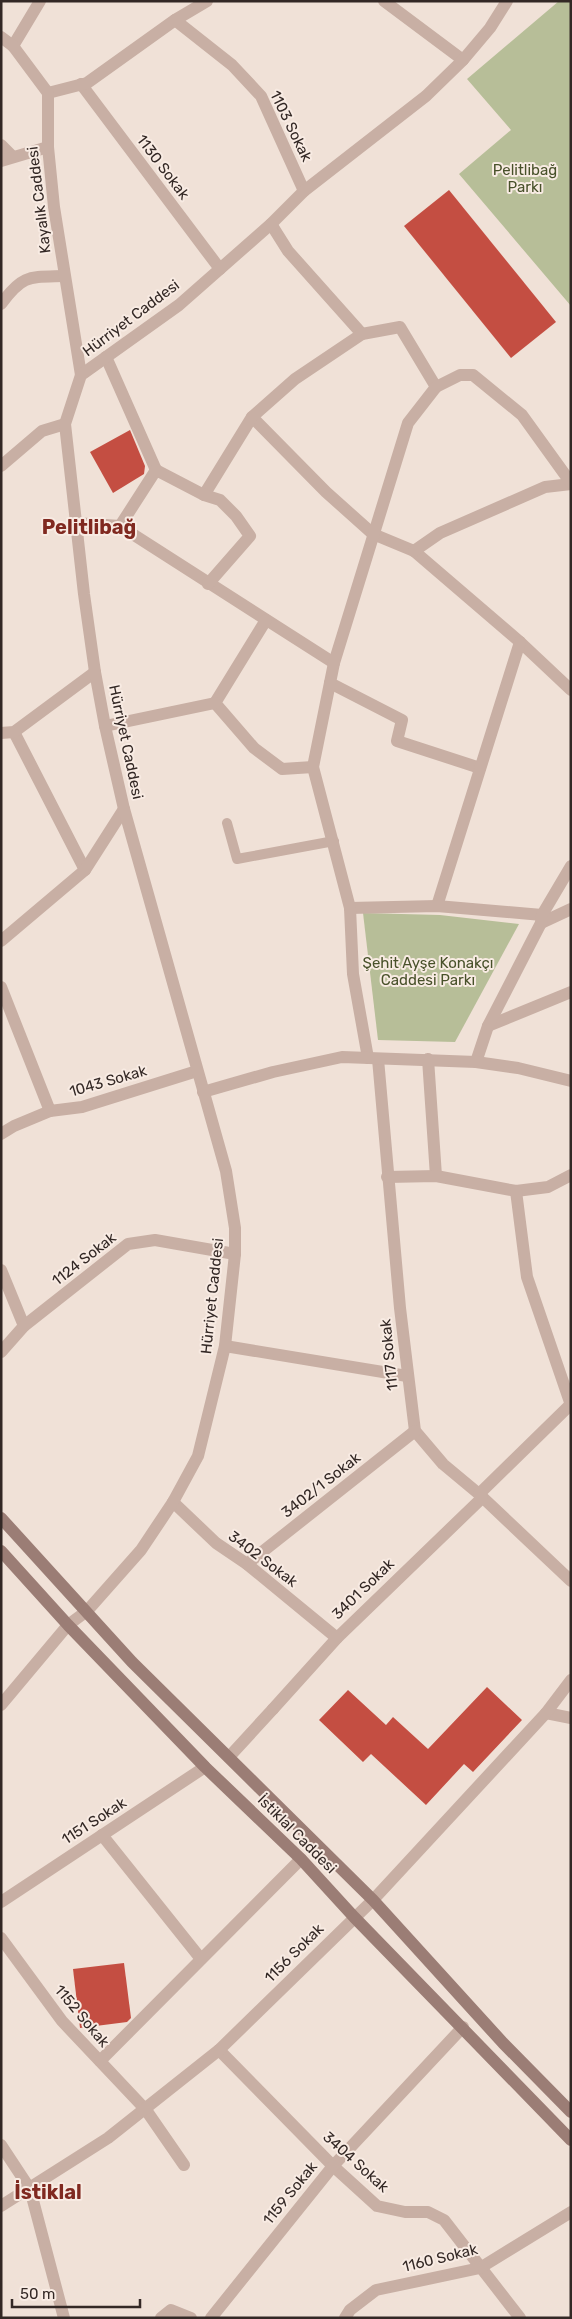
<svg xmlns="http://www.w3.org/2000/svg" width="572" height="2319" viewBox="0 0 572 2319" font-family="Rubik,sans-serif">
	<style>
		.green { fill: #b7be98 }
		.building { fill: #c44e42 }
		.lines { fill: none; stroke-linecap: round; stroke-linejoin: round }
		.service { stroke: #c8afa4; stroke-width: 10 }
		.pedestrian { stroke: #c8afa4; stroke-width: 12 }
		.minor { stroke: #c8afa4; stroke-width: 12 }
		.tertiary { stroke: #c8afa4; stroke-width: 12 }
		.secondary { stroke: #9b7d75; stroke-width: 12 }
		.labels { text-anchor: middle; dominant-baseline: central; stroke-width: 4; stroke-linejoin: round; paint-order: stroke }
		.street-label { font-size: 15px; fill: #332825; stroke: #f8ebe3 }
		.park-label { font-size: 15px; fill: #48512a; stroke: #f8ebe3 }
		.district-label { font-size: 20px; font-weight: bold; fill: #802920; stroke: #f8ebe3 }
	</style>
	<rect width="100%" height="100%" fill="#f0e1d7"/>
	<g class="green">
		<polygon points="559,1 571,1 571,306 459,174 511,130 467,79"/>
		<polygon points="363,913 440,915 519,924 455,1042 378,1040"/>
	</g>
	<g class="building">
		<polygon points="449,190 556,322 511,358 404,226"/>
		<polygon points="130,430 145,466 144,474 113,493 90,452"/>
		<polygon points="487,1687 522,1720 473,1772 464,1764 426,1805 371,1754 363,1762 319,1720 348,1690 386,1725 393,1717 428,1749"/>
		<polygon points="124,1963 131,2018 127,2022 80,2028 73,1969"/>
	</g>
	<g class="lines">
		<polyline class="service" points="227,823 237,859 334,841"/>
		<polyline class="pedestrian" points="229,1757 273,1709"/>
		<g class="minor">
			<polyline points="384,1 463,60"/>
			<polyline points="175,20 232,65 261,96 304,191"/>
			<polyline points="13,46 40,1"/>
			<polyline points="81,84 220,269"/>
			<polyline points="48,93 87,83 175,20 207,1"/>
			<polyline points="1,145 12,156"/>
			<polyline points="1,161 48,147"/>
			<polyline points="271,224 288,251 362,334"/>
			<path d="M1,304C23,274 30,277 64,276"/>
			<polyline points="106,357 156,470"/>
			<polyline points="252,417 326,492 373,534 414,551 520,642 571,690"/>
			<polyline points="1,466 42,431 65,424"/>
			<polyline points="204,495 252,417 295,379 362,334 400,327 436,387"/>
			<polyline points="75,523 120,526 334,663"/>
			<polyline points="120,526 156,470 204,495 220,500 236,516 250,536 208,584"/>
			<polyline points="414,551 440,533 545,487 571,484"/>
			<polyline points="266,620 215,703 254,748 282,769 313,767"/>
			<polyline points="330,683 402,720 397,741 480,768"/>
			<polyline points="105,726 215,703"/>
			<polyline points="14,732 85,870"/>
			<polyline points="1,733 14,732 95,672"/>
			<polyline points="437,906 520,642"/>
			<polyline points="350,908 437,906 542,915"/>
			<polyline points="541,923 571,909"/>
			<polyline points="1,941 85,870 124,809"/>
			<polyline points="1,987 50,1111"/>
			<polyline points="488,1026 571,992"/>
			<polyline points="368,1058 353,974 350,908 313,767 334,663 408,423 436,387 460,375 473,375 522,415 571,483"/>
			<polyline points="378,1059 400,1308 415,1431 443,1464 479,1494 571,1581"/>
			<polyline points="428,1059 436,1176"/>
			<polyline points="476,1062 488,1026 541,923 542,915 571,866"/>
			<polyline points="1,1134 14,1126 50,1111 82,1107 197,1071"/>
			<polyline points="387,1177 436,1176 516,1191 548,1187 571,1175"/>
			<polyline points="516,1191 527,1277 571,1405"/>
			<polyline points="1,1270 24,1326"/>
			<polyline points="225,1346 407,1376"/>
			<polyline points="1,1352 24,1326 128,1244 155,1240 235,1254"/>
			<polyline points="479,1494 571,1404"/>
			<polyline points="173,1502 216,1543 247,1564 337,1638"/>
			<polyline points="247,1564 415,1431"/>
			<polyline points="273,1709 337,1638 482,1498"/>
			<polyline points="546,1713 571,1718"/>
			<polyline points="102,1835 201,1959"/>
			<polyline points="1,1902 205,1767"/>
			<polyline points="1,1938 62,2021 146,2110 184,2165"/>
			<polyline points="219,2050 333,2166 377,2206 405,2212 428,2212 444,2220 520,2318"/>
			<polyline points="100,2061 301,1859"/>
			<polyline points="1,2145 30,2189 64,2318"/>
			<polyline points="1,2206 108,2138 219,2050 373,1900 546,1713 571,1680"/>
			<polyline points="161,2318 171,2310 191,2318"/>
			<polyline points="211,2318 333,2166 463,2027"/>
			<polyline points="345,2318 350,2310 376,2290 480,2268 571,2212"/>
		</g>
		<g class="tertiary">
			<polyline points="1,37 13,46 48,93 48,147 54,207 81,375"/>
			<polyline points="203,1092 273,1072 342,1057 476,1062 518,1068 571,1081"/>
			<polyline points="1,1705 68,1625 87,1611 141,1550 173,1502 198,1456 225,1346 235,1254 235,1228 226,1171 124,809 105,726 95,672 84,594 65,424 81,375 179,305 271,224 304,191 426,96 463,60 490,28 507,1"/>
		</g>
		<g class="secondary">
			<polyline points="1,1518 132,1662 373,1900 503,2043 571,2112"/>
			<polyline points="1,1551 68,1625 205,1767 301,1859 354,1917 571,2140"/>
		</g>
	</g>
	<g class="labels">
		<g class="street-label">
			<text transform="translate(291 126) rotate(64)">1103 Sokak</text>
			<text transform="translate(163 167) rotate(53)">1130 Sokak</text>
			<text transform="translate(39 200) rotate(-97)">Kayalık Caddesi</text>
			<text transform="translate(131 318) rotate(-37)">Hürriyet Caddesi</text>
			<text transform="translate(126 742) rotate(78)">Hürriyet Caddesi</text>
			<text transform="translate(108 1081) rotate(-16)">1043 Sokak</text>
			<text transform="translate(84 1259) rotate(-38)">1124 Sokak</text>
			<text transform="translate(212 1296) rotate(-84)">Hürriyet Caddesi</text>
			<text transform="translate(389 1355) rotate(-96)">1117 Sokak</text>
			<text transform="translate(321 1485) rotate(-38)">3402/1 Sokak</text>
			<text transform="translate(263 1559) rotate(37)">3402 Sokak</text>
			<text transform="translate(363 1589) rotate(-44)">3401 Sokak</text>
			<text transform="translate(94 1821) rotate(-33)">1151 Sokak</text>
			<text transform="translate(297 1834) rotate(45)">İstiklal Caddesi</text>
			<text transform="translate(294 1953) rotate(-45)">1156 Sokak</text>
			<text transform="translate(82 2016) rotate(50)">1152 Sokak</text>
			<text transform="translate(356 2162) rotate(42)">3404 Sokak</text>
			<text transform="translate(290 2193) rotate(-51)">1159 Sokak</text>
			<text transform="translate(440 2258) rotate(-14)">1160 Sokak</text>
		</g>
		<g class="park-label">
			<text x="525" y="170">Pelitlibağ<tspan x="525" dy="17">Parkı</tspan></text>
			<text x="428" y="963">Şehit Ayşe Konakçı<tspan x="428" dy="17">Caddesi Parkı</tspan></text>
		</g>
		<g class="district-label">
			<text x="89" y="527">Pelitlibağ</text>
			<text x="48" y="2192">İstiklal</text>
		</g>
	</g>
	<rect width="572" height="2319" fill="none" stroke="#332825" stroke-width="5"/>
	<path d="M12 2299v8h128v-8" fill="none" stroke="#332825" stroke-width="2.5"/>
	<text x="20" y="2299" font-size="15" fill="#332825" stroke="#f8ebe3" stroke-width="4" paint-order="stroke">50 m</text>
</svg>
